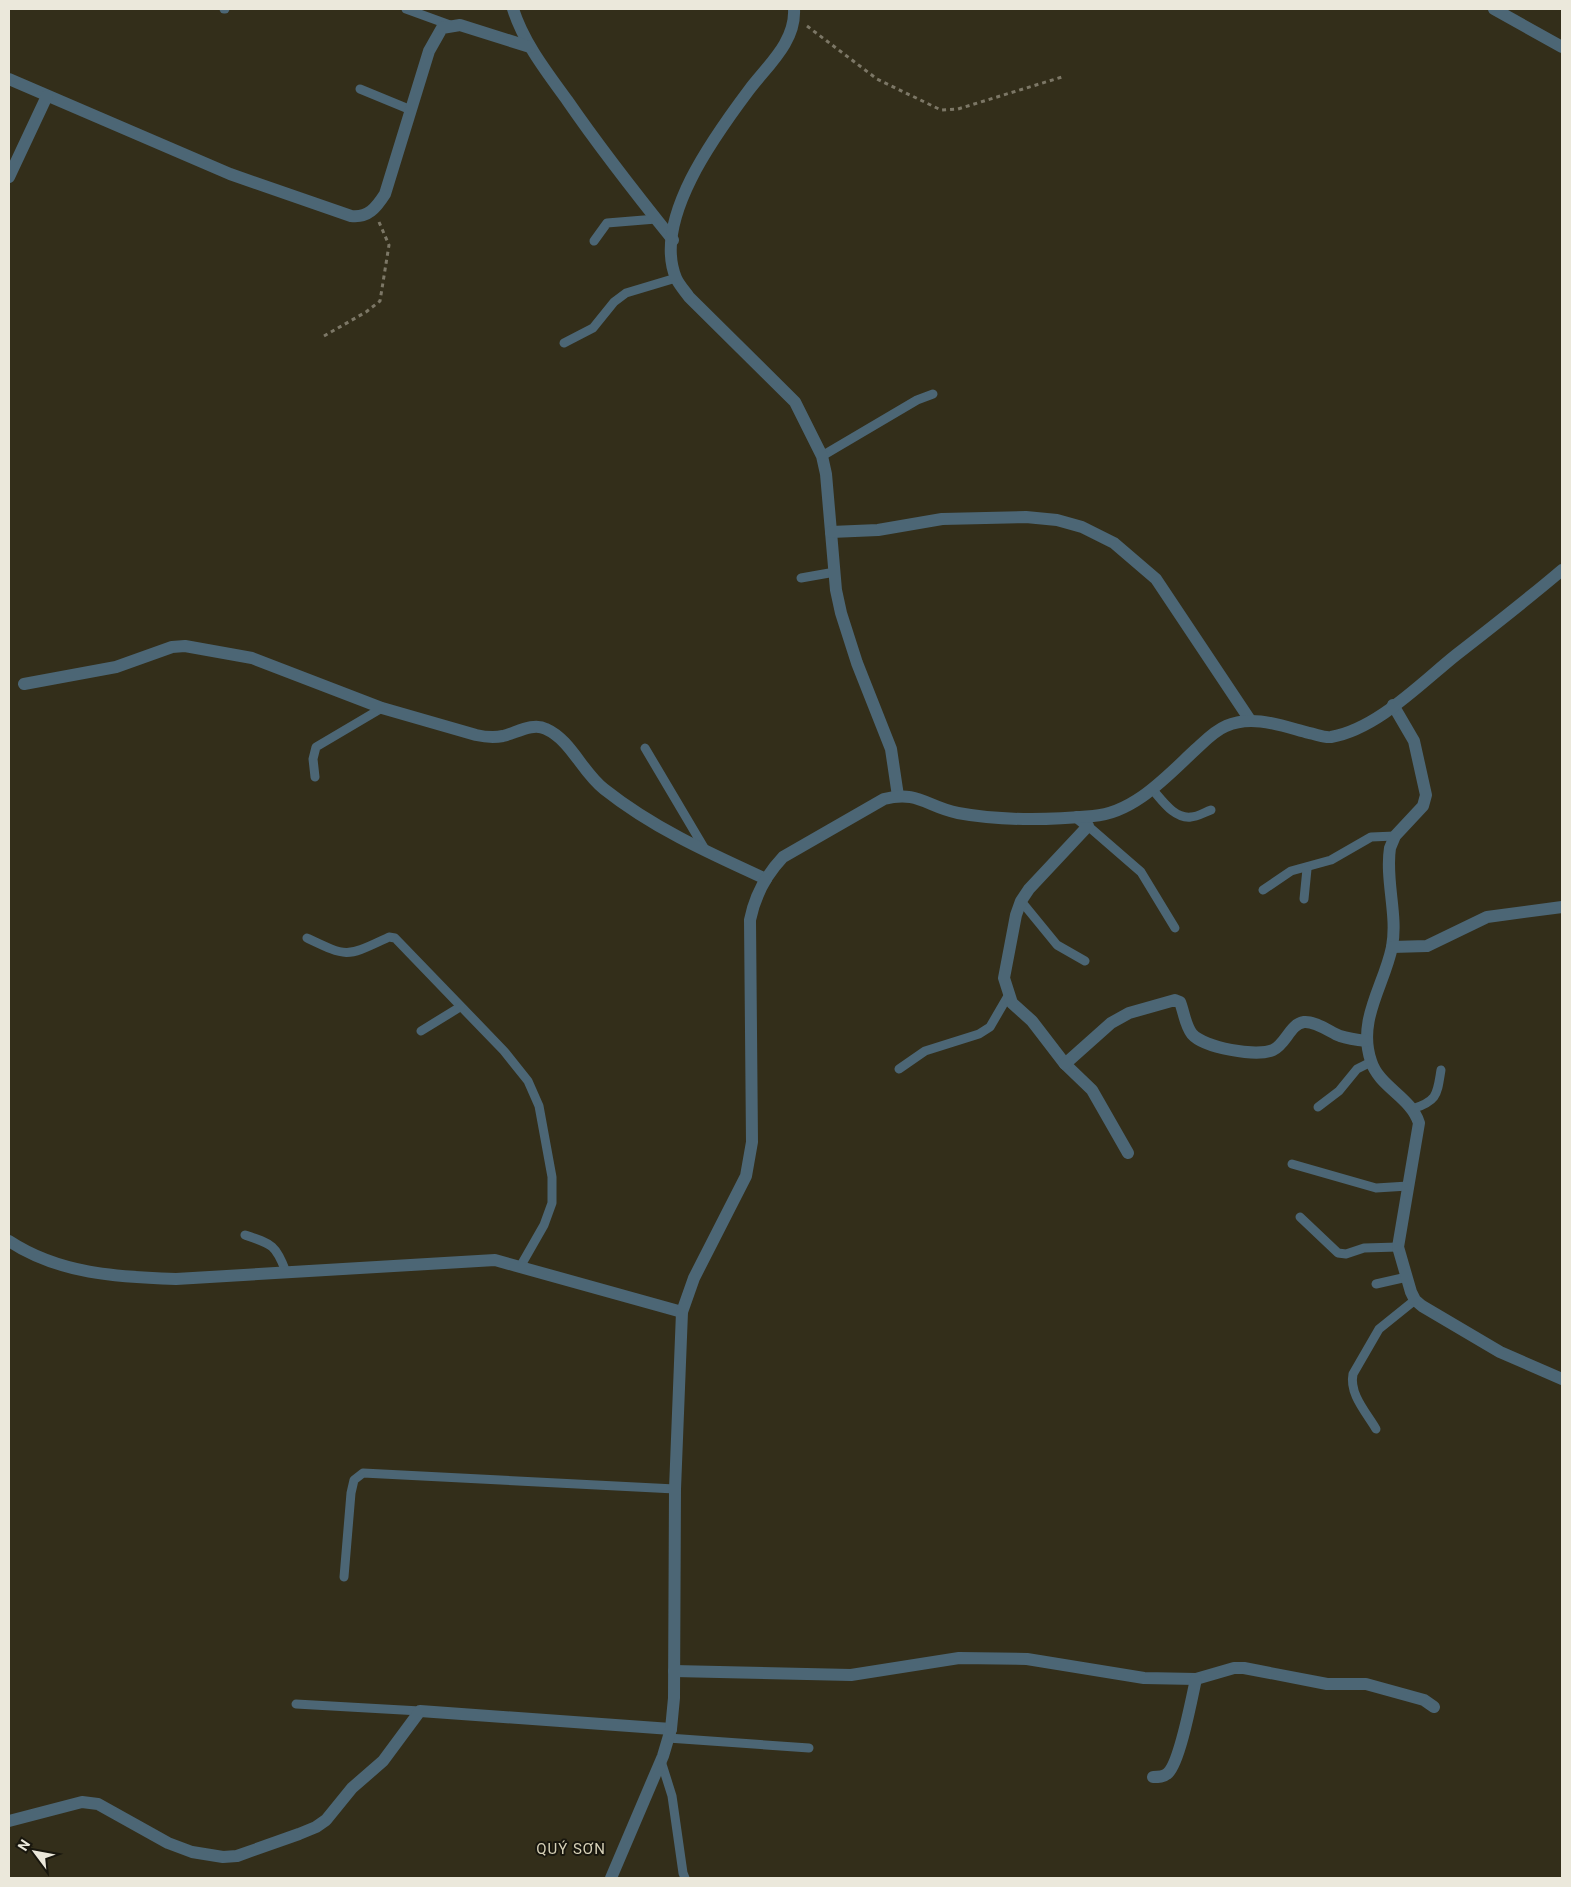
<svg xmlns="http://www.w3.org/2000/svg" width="1571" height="1887" viewBox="0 0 1571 1887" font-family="Roboto,sans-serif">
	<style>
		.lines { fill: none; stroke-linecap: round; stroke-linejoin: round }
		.path { stroke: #7c7766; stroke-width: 3; stroke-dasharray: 4 4; stroke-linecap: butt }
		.service { stroke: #4c6675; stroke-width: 9 }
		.minor { stroke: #4c6675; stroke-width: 12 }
		.labels { text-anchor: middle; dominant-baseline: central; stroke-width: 4; stroke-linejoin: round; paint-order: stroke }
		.quarter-label { font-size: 15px; letter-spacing: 1px; fill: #d6d0b7; stroke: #19170e }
	</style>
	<rect width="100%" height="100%" fill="#332e1a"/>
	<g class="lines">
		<g class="path">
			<polyline points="807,26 877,79 941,110 958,109 1062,77"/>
			<polyline points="324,336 366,312 380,301 389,245 379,222"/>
		</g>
		<g class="service">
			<polyline points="224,9 225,9"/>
			<polyline points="406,9 450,25"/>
			<polyline points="360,89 411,110"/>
			<polyline points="594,241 607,223 656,219"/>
			<polyline points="564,343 593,328 614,302 626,293 676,278"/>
			<polyline points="822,456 917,400 933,394"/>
			<polyline points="801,578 835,572"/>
			<polyline points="645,748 706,851"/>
			<polyline points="315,777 313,759 316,747 382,708"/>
			<path d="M1152,789C1162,800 1174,819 1191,817C1197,817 1205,812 1211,810"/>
			<polyline points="1088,826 1141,872 1175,928"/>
			<polyline points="1263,890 1291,871 1331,860 1371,837 1395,836"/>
			<polyline points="1304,899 1307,869"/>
			<polyline points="1021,901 1057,945 1085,961"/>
			<path d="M307,938C349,958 346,957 389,937L395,938L504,1051L528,1081L539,1106L552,1177V1203L544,1225L520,1267"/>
			<polyline points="421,1031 460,1007"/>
			<polyline points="899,1069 925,1051 979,1034 990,1027 1008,996"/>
			<polyline points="1318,1107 1339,1091 1357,1069 1371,1062"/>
			<path d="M1412,1109C1438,1101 1437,1094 1441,1070"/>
			<polyline points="1292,1164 1376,1188 1408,1186"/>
			<polyline points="1300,1217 1338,1253 1346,1254 1364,1248 1398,1247"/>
			<path d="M245,1235C272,1244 276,1245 286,1272"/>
			<polyline points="1376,1284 1407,1277"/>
			<path d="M1376,1429C1366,1412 1349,1394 1353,1374L1379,1329L1415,1300"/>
			<polyline points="344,1577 351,1493 354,1480 363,1473 675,1489"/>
			<polyline points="296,1704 420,1711"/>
			<polyline points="668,1738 809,1748"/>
			<polyline points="661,1761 672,1796 683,1873 685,1878"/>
		</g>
		<g class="minor">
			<path d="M513,9C524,43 546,71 567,100C600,148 636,194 673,240"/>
			<path d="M794,9C796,42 767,66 749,90C716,134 652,220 676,278C679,285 685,291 689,297L795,402L822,456L826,474L836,590L841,613L857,663L891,749L898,796"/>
			<polyline points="1494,9 1562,47"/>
			<path d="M9,79L230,174L351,216C368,218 376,208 385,194L429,51L442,28L460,25L530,47"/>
			<polyline points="9,177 47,96"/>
			<polyline points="831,532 878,530 942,519 1026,517 1057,520 1082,527 1114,543 1156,579 1250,720"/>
			<path d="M24,684L116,667L172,647L185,646L252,658L382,708L476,735C485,737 493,738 503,736C516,733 533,722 546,729C571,740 582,772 604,789C653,828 709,853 766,879"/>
			<path d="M1393,705L1414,741L1426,795L1423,806L1395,836L1390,848C1385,880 1398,915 1392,947C1384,986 1357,1020 1371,1061C1379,1087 1411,1097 1419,1123L1398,1247L1411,1292L1415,1300L1422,1306L1500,1352L1562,1379"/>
			<polyline points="1077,817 1088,826 1029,889 1021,901 1016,915 1004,978 1012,1003 1032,1021 1065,1064 1092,1090 1128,1153"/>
			<polyline points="1392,947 1427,946 1487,917 1562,907"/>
			<path d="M1065,1064L1111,1023L1129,1013L1175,1000L1180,1002C1184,1012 1185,1025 1192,1034C1204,1048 1257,1057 1273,1050C1286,1044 1290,1024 1304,1022C1316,1021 1330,1032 1340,1036C1349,1039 1358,1040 1367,1041"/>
			<path d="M9,1241C59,1274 117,1277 176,1279L495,1260L682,1312"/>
			<polyline points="674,1671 851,1675 959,1658 1027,1659 1144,1678 1196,1679 1234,1668 1244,1668 1327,1684 1366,1684 1424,1700 1434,1707"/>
			<path d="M1153,1777C1158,1777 1164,1777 1168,1773C1180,1762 1192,1697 1196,1679"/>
			<polyline points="9,1821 82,1802 98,1804 168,1843 192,1852 223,1857 237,1856 299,1834 316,1827 326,1820 352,1788 383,1761 420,1711 671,1729"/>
			<path d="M611,1878L663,1756L671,1729L674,1698L675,1489L682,1312L694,1278L746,1176L752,1142L750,920C755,895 766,875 783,857L884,799C918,790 927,807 958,813C1001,821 1050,820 1093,816C1134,813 1167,776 1195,750C1205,741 1214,731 1226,726C1252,714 1282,726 1309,733C1316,734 1324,738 1331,737C1377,729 1421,683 1456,655C1492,627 1528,599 1562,570"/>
		</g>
	</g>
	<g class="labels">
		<g class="quarter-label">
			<text x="571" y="1849">QUÝ SƠN</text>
		</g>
	</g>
	<rect width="1571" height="1887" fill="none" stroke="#ebe8db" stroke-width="20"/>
	<g transform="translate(35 1852) rotate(302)" stroke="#19170e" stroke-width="4" paint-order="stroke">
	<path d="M0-4L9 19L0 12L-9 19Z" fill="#ebe8db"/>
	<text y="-8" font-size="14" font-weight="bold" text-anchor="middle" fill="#ebe8db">N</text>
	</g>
</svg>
